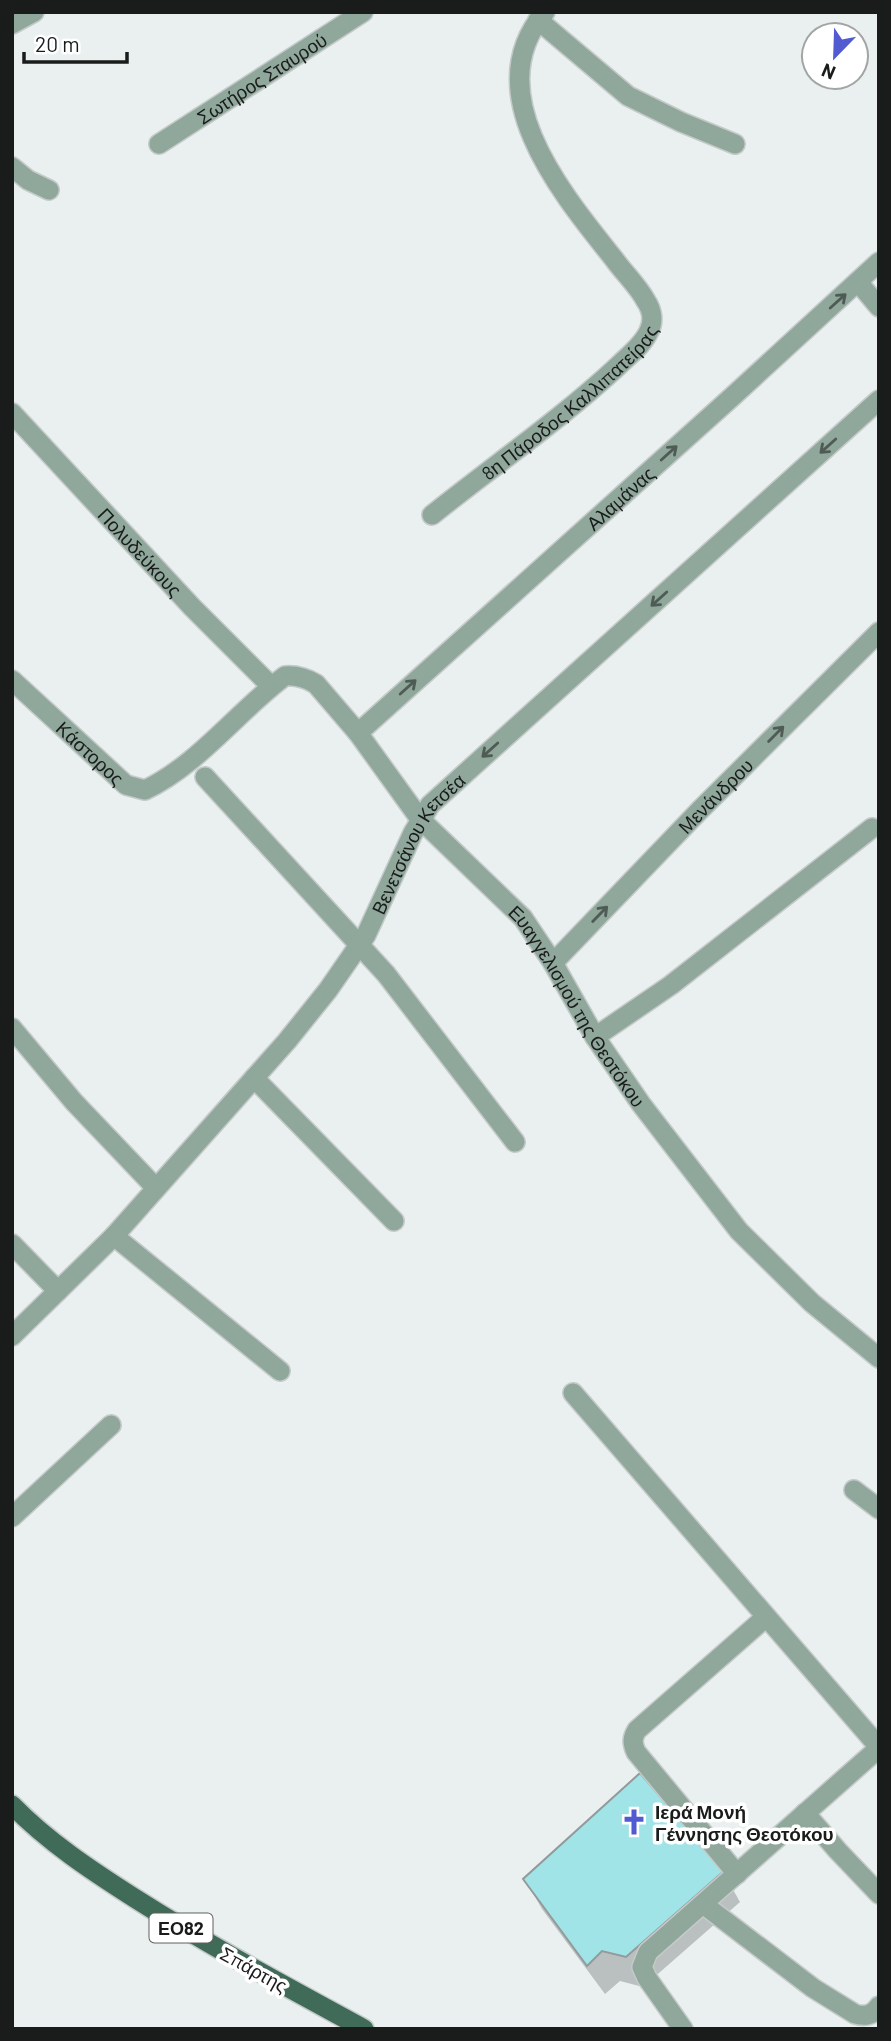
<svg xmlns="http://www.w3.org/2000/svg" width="891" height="2041" viewBox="0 0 891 2041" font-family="Barlow,sans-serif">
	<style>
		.shadow { fill: #0003 }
		.building { fill: #a0e4e8; stroke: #939a9b; stroke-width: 2 }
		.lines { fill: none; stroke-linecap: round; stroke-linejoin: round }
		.service-casing { stroke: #c4cac9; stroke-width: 22 }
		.minor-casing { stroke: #c4cac9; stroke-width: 22 }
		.primary-casing { stroke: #c4cac9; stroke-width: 22 }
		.service { stroke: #90a79c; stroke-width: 19 }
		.minor { stroke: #90a79c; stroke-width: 19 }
		.primary { stroke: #406b59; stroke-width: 19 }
		.oneway { stroke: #4f5b55 }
		.labels { text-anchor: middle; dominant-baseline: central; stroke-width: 7; stroke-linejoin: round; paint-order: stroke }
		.shield { fill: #fff; stroke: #5e605f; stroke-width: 2 }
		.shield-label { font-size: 18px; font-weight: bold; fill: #191c1b }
		.street-label { font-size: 19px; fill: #191c1b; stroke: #fff }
		.poi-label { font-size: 19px; font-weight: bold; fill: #191c1b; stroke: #fff; text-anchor: start }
	</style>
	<rect width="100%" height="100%" fill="#e9f0ef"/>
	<polygon class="shadow" points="640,1775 723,1872 740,1902 643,1987 620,1981 605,1994 542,1909 525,1879"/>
	<polygon class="building" points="640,1773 724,1871 626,1957 602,1951 587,1966 523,1879"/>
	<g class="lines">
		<g class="service-casing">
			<polyline id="service" points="538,20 628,96 681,122 735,144"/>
		</g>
		<g class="minor-casing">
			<g id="minor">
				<polyline points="12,24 34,12"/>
				<path id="s1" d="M159,144L363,12"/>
				<polyline points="12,167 28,180 49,190"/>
				<polyline points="858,282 879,307"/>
				<path id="s2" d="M12,413L192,607L271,686"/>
				<path id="s3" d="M432,515C493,466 560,420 618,366C629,355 643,345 649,331C654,321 652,310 646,301C638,286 624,273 614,259C563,195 476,92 545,12"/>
				<path id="s4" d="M12,680L126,785L145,790C198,765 238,711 285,676C297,675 306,678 316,684L358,733L420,819L523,918L553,963L595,1037L641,1104L739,1231L812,1303L879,1358"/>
				<path id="s5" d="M358,733L733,396L879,262"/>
				<polyline points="205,777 386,974 515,1142"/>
				<path id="s6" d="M553,963L699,811L879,632"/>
				<polyline points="12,1028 74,1102 156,1188"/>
				<polyline points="595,1037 671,985 872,828"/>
				<polyline points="254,1078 394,1221"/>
				<polyline points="114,1236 280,1371"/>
				<polyline points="12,1244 58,1291"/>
				<path id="s7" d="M12,1336L114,1236L287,1041L328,990L366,935L413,833L430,805L879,400"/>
				<polyline points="573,1393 879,1747"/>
				<polyline points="854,1490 879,1509"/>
				<polyline points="12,1517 111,1425"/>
				<polyline points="805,1813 838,1851 879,1894"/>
				<path d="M737,1874L636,1752C632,1743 632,1738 637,1730L766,1617"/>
				<path d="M703,1904L813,1988L855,2014C865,2017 873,2015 879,2006"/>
				<polyline points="683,2029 647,1978 642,1967 648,1952 879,1748"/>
			</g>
		</g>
		<g class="primary-casing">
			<path id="primary" d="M12,1805C48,1842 92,1871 136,1899C210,1946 287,1987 364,2029"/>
		</g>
		<use href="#service" class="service"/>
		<use href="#minor" class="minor"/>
		<use href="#primary" class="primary"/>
	</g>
	<defs><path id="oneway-shaft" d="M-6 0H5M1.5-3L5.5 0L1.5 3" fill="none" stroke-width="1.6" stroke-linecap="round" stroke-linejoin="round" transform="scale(1.75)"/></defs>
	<g class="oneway">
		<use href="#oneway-shaft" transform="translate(838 301) rotate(-42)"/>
		<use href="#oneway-shaft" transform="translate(828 446) rotate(138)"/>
		<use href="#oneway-shaft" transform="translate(669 453) rotate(-42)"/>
		<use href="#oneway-shaft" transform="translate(659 599) rotate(138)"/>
		<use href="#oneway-shaft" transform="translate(408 687) rotate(-42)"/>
		<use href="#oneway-shaft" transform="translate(776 734) rotate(-45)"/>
		<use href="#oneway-shaft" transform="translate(490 750) rotate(138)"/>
		<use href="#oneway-shaft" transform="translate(600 914) rotate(-46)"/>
	</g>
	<defs>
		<g id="church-bare" transform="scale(2.1)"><path d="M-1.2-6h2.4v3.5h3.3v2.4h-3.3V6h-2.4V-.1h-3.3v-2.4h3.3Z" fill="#515ad1" stroke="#fff" stroke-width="2.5" paint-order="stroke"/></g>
	</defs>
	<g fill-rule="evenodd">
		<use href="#church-bare" x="634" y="1822"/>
	</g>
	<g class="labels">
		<rect class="shield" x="149.5" y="1913.5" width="63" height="29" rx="5"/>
		<g class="shield-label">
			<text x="181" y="1928">ΕΟ82</text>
		</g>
		<g class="street-label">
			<text stroke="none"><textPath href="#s1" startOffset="122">Σωτήρος Σταυρού</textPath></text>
			<text stroke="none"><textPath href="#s3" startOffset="178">8η Πάροδος Καλλιπατείρας</textPath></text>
			<text stroke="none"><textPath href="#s5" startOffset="352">Αλαμάνας</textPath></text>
			<text stroke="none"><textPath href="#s2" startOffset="189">Πολυδεύκους</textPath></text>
			<text stroke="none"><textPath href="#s4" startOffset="107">Κάστορος</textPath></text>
			<text stroke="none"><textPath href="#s6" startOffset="233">Μενάνδρου</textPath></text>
			<text stroke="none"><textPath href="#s7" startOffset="642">Βενετσάνου Κετσέα</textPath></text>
			<text stroke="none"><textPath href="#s4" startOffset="805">Ευαγγελισμού της Θεοτόκου</textPath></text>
			<text transform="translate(254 1969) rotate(29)">Σπάρτης</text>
		</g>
		<g class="poi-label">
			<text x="655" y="1811">Ιερά Μονή<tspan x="655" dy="22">Γέννησης Θεοτόκου</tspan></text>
		</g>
	</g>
	<rect width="891" height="2041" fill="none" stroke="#191c1b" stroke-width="28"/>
	<g transform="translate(835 56) rotate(203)"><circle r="33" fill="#ffffff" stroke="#a3a4a4" stroke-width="2"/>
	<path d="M0-5L12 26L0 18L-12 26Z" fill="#515ad1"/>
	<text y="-10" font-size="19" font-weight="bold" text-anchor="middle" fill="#191c1b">N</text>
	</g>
	<path d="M24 52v10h103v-10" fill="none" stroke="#191c1b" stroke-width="3.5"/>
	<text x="35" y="52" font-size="21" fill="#191c1b" stroke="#ffffff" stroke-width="5" paint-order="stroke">20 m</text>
</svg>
